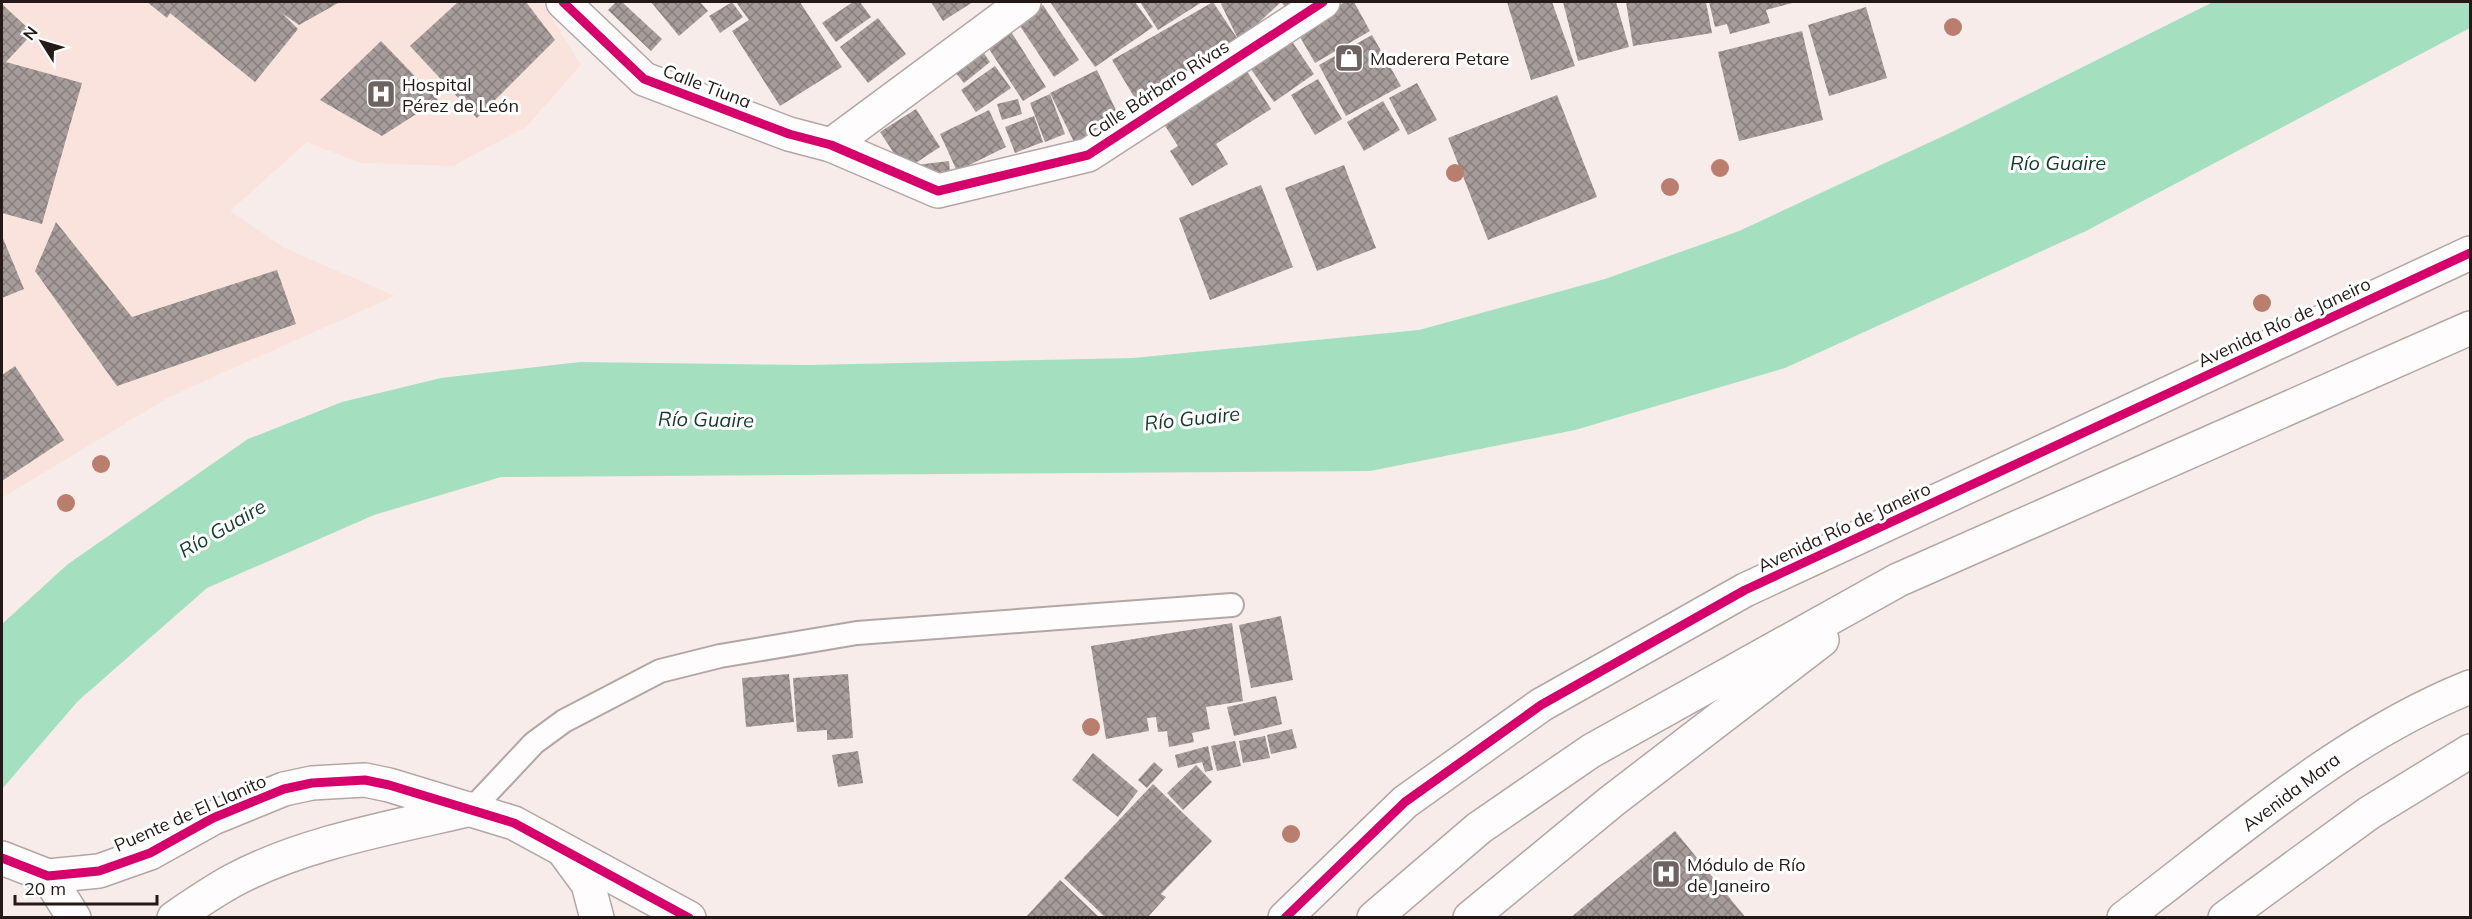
<svg xmlns="http://www.w3.org/2000/svg" width="2472" height="919" viewBox="0 0 2472 919" font-family="Mulish,sans-serif">
	<style>
		.built { fill: #fae3dd }
		.water { fill: #a4e0bf }
		.building { fill: url(#building-cross-hatch) }
		.lines { fill: none; stroke-linecap: round; stroke-linejoin: round }
		.service-casing { stroke: #b2a7a5; stroke-width: 26 }
		.minor-casing { stroke: #b2a7a5; stroke-width: 36 }
		.tertiary-casing { stroke: #b2a7a5; stroke-width: 36 }
		.motorway-casing { stroke: #b2a7a5; stroke-width: 36 }
		.service { stroke: #fefcfc; stroke-width: 22 }
		.minor { stroke: #fefcfc; stroke-width: 33 }
		.tertiary { stroke: #fefcfc; stroke-width: 33 }
		.motorway { stroke: #fefcfc; stroke-width: 33 }
		.cycleway-casing { stroke: #fff; stroke-width: 13 }
		.cycleway { stroke: #d6006c; stroke-width: 9 }
		.tree { fill: #ba7e6f }
		.labels { text-anchor: middle; dominant-baseline: central; stroke-width: 6; stroke-linejoin: round; paint-order: stroke }
		.poi-label { font-size: 18px; fill: #241916; stroke: #fff; text-anchor: start }
		.street-label { font-size: 18px; fill: #241916; stroke: #fff }
		.water-label { font-size: 20px; font-style: italic; fill: #143c2a; stroke: #fff }
	</style>
	<defs>
		<pattern id="building-cross-hatch" width="8" height="8" patternUnits="userSpaceOnUse" patternTransform="scale(1.5)"><rect width="8" height="8" fill="#a69c9a"/><path d="M0 0l8 8M0 8l8-8" fill="none" stroke="#877e7d"/></pattern>
	</defs>
	<rect width="100%" height="100%" fill="#f7ecea"/>
	<polygon class="built" points="2,2 542,2 581,65 526,127 453,166 360,163 307,142 230,211 285,248 395,296 169,397 2,498"/>
	<polygon class="water" points="2213,2 2470,2 2470,28 2086,231 1785,368 1575,430 1370,471 501,477 374,515 207,588 78,701 2,789 2,624 68,564 248,439 342,402 441,378 580,362 809,365 1133,358 1419,330 1605,279 1739,231 1954,131"/>
	<g class="building">
		<polygon points="147,2 340,2 299,25 282,13 298,29 255,82 170,13 167,18"/>
		<polygon points="458,2 526,2 555,40 477,118 410,46"/>
		<polygon points="616,2 622,2 662,39 651,51 608,10"/>
		<polygon points="651,2 700,2 708,11 679,36"/>
		<polygon points="732,2 743,17 720,33 709,16"/>
		<polygon points="736,2 800,2 842,67 780,106 732,31 749,20"/>
		<polygon points="853,2 860,2 871,17 836,42 822,23"/>
		<polygon points="931,2 973,2 943,21"/>
		<polygon points="1050,2 1135,2 1153,27 1095,67"/>
		<polygon points="1140,2 1202,2 1158,30"/>
		<polygon points="1213,2 1239,41 1221,4 1223,2 1309,2 1291,13 1281,2 1239,41 1142,110 1112,60"/>
		<polygon points="1345,2 1354,2 1370,31 1315,63 1296,30"/>
		<polygon points="1507,2 1552,2 1575,66 1531,80"/>
		<polygon points="1563,2 1616,2 1629,47 1578,61"/>
		<polygon points="1626,2 1706,2 1712,33 1633,46"/>
		<polygon points="1709,2 1796,2 1766,10 1770,23 1730,34 1727,24 1715,27"/>
		<polygon points="2,4 33,33 6,62 82,83 42,224 2,213"/>
		<polygon points="1043,5 1079,60 1054,77 1018,23"/>
		<polygon points="1866,7 1887,78 1829,96 1808,25"/>
		<polygon points="878,18 906,54 868,83 840,47"/>
		<polygon points="1010,30 1046,87 1023,101 987,46"/>
		<polygon points="1802,31 1823,120 1739,141 1718,52"/>
		<polygon points="1372,35 1401,86 1346,116 1319,65"/>
		<polygon points="1289,37 1314,74 1274,102 1248,65"/>
		<polygon points="381,41 438,100 382,136 320,100"/>
		<polygon points="978,45 990,62 964,83 950,66"/>
		<polygon points="995,66 1011,88 976,112 961,90"/>
		<polygon points="1245,68 1271,109 1216,144 1228,164 1192,186 1170,151 1178,146 1162,121"/>
		<polygon points="1097,70 1121,121 1075,144 1050,93"/>
		<polygon points="1318,79 1342,119 1315,135 1291,95"/>
		<polygon points="1417,83 1437,120 1408,135 1389,98"/>
		<polygon points="1050,94 1065,134 1045,142 1030,103"/>
		<polygon points="1557,95 1597,197 1488,240 1448,138"/>
		<polygon points="1018,99 1022,114 1002,120 997,104"/>
		<polygon points="1383,101 1400,130 1364,151 1347,122"/>
		<polygon points="916,109 940,147 905,170 880,132"/>
		<polygon points="989,110 1006,147 957,171 940,134"/>
		<polygon points="1034,116 1043,142 1015,153 1005,127"/>
		<polygon points="949,161 950,173 917,177 916,165"/>
		<polygon points="1344,165 1376,248 1317,271 1285,188"/>
		<polygon points="1261,185 1293,267 1210,300 1179,218"/>
		<polygon points="56,222 132,317 277,270 296,324 117,386 35,271"/>
		<polygon points="2,236 24,289 2,298"/>
		<polygon points="15,366 64,440 2,481 2,375"/>
		<polygon points="1281,616 1293,680 1251,688 1239,625"/>
		<polygon points="1232,623 1243,701 1206,707 1210,729 1192,733 1194,742 1169,747 1167,731 1158,732 1156,717 1147,718 1149,731 1106,739 1091,646"/>
		<polygon points="789,674 794,722 746,727 742,678"/>
		<polygon points="848,674 853,738 827,740 827,730 797,732 793,678"/>
		<polygon points="1276,696 1282,724 1234,736 1227,707"/>
		<polygon points="1292,729 1297,748 1271,754 1267,735"/>
		<polygon points="1265,736 1270,758 1243,763 1239,741"/>
		<polygon points="1235,741 1241,766 1217,771 1211,746"/>
		<polygon points="1208,746 1213,770 1205,772 1202,762 1178,768 1175,755"/>
		<polygon points="858,751 863,783 838,787 832,755"/>
		<polygon points="1093,753 1138,791 1118,817 1072,780"/>
		<polygon points="1154,762 1163,770 1147,788 1138,780"/>
		<polygon points="1196,765 1212,782 1183,810 1167,793"/>
		<polygon points="1153,784 1212,841 1161,894 1166,897 1147,918 1106,918 1064,878"/>
		<polygon points="1675,831 1746,918 1570,918"/>
		<polygon points="1060,880 1100,918 1025,918"/>
	</g>
	<g class="lines">
		<g class="service-casing">
			<polyline id="service" points="472,809 534,743 564,721 660,671 720,656 857,633 1232,605"/>
		</g>
		<g class="minor-casing">
			<g id="minor">
				<polyline points="563,2 644,79 789,134 831,145 938,191 1088,155 1323,2"/>
				<polyline points="831,145 1024,2"/>
				<path d="M2124,918C2234,835 2342,738 2470,687"/>
				<polyline points="2225,918 2369,813 2470,751"/>
			</g>
		</g>
		<g class="tertiary-casing">
			<g id="tertiary">
				<polyline points="563,850 588,884 597,918"/>
				<polyline points="2,858 48,876 99,871 150,853 213,818 284,789 312,783 365,780 389,785 514,823 689,918"/>
				<polyline points="1285,918 1405,802 1541,705 1745,590 2470,253"/>
				<polyline points="1374,918 1479,828 1591,751 1898,580 2470,328"/>
				<polyline points="1470,918 1612,801 1822,640"/>
			</g>
		</g>
		<g class="motorway-casing">
			<g id="motorway">
				<polyline points="48,876 74,918"/>
				<path d="M174,918C193,905 212,892 232,881C302,843 394,827 472,809"/>
			</g>
		</g>
		<use href="#service" class="service"/>
		<use href="#minor" class="minor"/>
		<use href="#tertiary" class="tertiary"/>
		<use href="#motorway" class="motorway"/>
		<g class="cycleway-casing">
			<g id="cycleway">
				<polyline points="563,2 644,79 789,134 831,145 938,191 1088,155 1323,2"/>
				<polyline points="2,858 48,876 99,871 150,853 213,818 284,789 312,783 365,780 389,785 514,823 689,918"/>
				<polyline points="1285,918 1405,802 1541,705 1745,590 2470,253"/>
			</g>
		</g>
		<use href="#cycleway" class="cycleway"/>
	</g>
	<g class="tree">
		<circle cx="1953" cy="27" r="9"/>
		<circle cx="1720" cy="168" r="9"/>
		<circle cx="1455" cy="173" r="9"/>
		<circle cx="1670" cy="187" r="9"/>
		<circle cx="2262" cy="303" r="9"/>
		<circle cx="101" cy="464" r="9"/>
		<circle cx="66" cy="503" r="9"/>
		<circle cx="1091" cy="727" r="9"/>
		<circle cx="1291" cy="834" r="9"/>
	</g>
	<defs>
		<g id="shop-square" transform="scale(1.5)"><rect x="-9" y="-9" width="18" height="18" rx="4" fill="#6e6360" stroke="#fff"/><path d="M-5-2.5h2.3a2.7 3.5 0 0 1 5.4 0H5L5.5 6h-11ZM-1.5-2.5h3a1.5 2.3 0 0 0-3 0Z" fill="#fff"/></g>
		<g id="hospital-square" transform="scale(1.5)"><rect x="-9" y="-9" width="18" height="18" rx="4" fill="#6e6360" stroke="#fff"/><path d="M-5-5h3v3.5h4V-5h3V5h-3V1.5h-4V5h-3Z" fill="#fff"/></g>
	</defs>
	<g fill-rule="evenodd">
		<use href="#shop-square" x="1349" y="58"/>
		<use href="#hospital-square" x="381" y="94"/>
		<use href="#hospital-square" x="1666" y="874"/>
	</g>
	<g class="labels">
		<g class="poi-label">
			<text x="1370" y="58">Maderera Petare</text>
			<text x="402" y="84">Hospital<tspan x="402" dy="21">Pérez de León</tspan></text>
			<text x="1687" y="864">Módulo de Río<tspan x="1687" dy="21">de Janeiro</tspan></text>
		</g>
		<g class="street-label">
			<text transform="translate(707 86) rotate(21)">Calle Tiuna</text>
			<text transform="translate(1158 89) rotate(-33)">Calle Bárbaro Rívas</text>
			<text transform="translate(2284 322) rotate(-25)">Avenida Río de Janeiro</text>
			<text transform="translate(1844 527) rotate(-25)">Avenida Río de Janeiro</text>
			<text transform="translate(2291 792) rotate(-37)">Avenida Mara</text>
			<text transform="translate(190 813) rotate(-24)">Puente de El Llanito</text>
		</g>
		<g class="water-label">
			<text x="2058" y="162">Río Guaire</text>
			<text transform="translate(1192 418) rotate(-6)">Río Guaire</text>
			<text transform="translate(706 419) rotate(1)">Río Guaire</text>
			<text transform="translate(222 528) rotate(-30)">Río Guaire</text>
		</g>
	</g>
	<rect width="2472" height="919" fill="none" stroke="#241916" stroke-width="6"/>
	<g transform="translate(42 42) rotate(307)" stroke="#ffffff" stroke-width="4.5" paint-order="stroke">
	<path d="M0-4.5L10 22L0 15L-10 22Z" fill="#241916"/>
	<text y="-9" font-size="16" font-weight="bold" text-anchor="middle" fill="#241916">N</text>
	</g>
	<path d="M15 895v9h142v-9" fill="none" stroke="#241916" stroke-width="3"/>
	<text x="24" y="895" font-size="18" fill="#241916" stroke="#ffffff" stroke-width="4.5" paint-order="stroke">20 m</text>
</svg>
